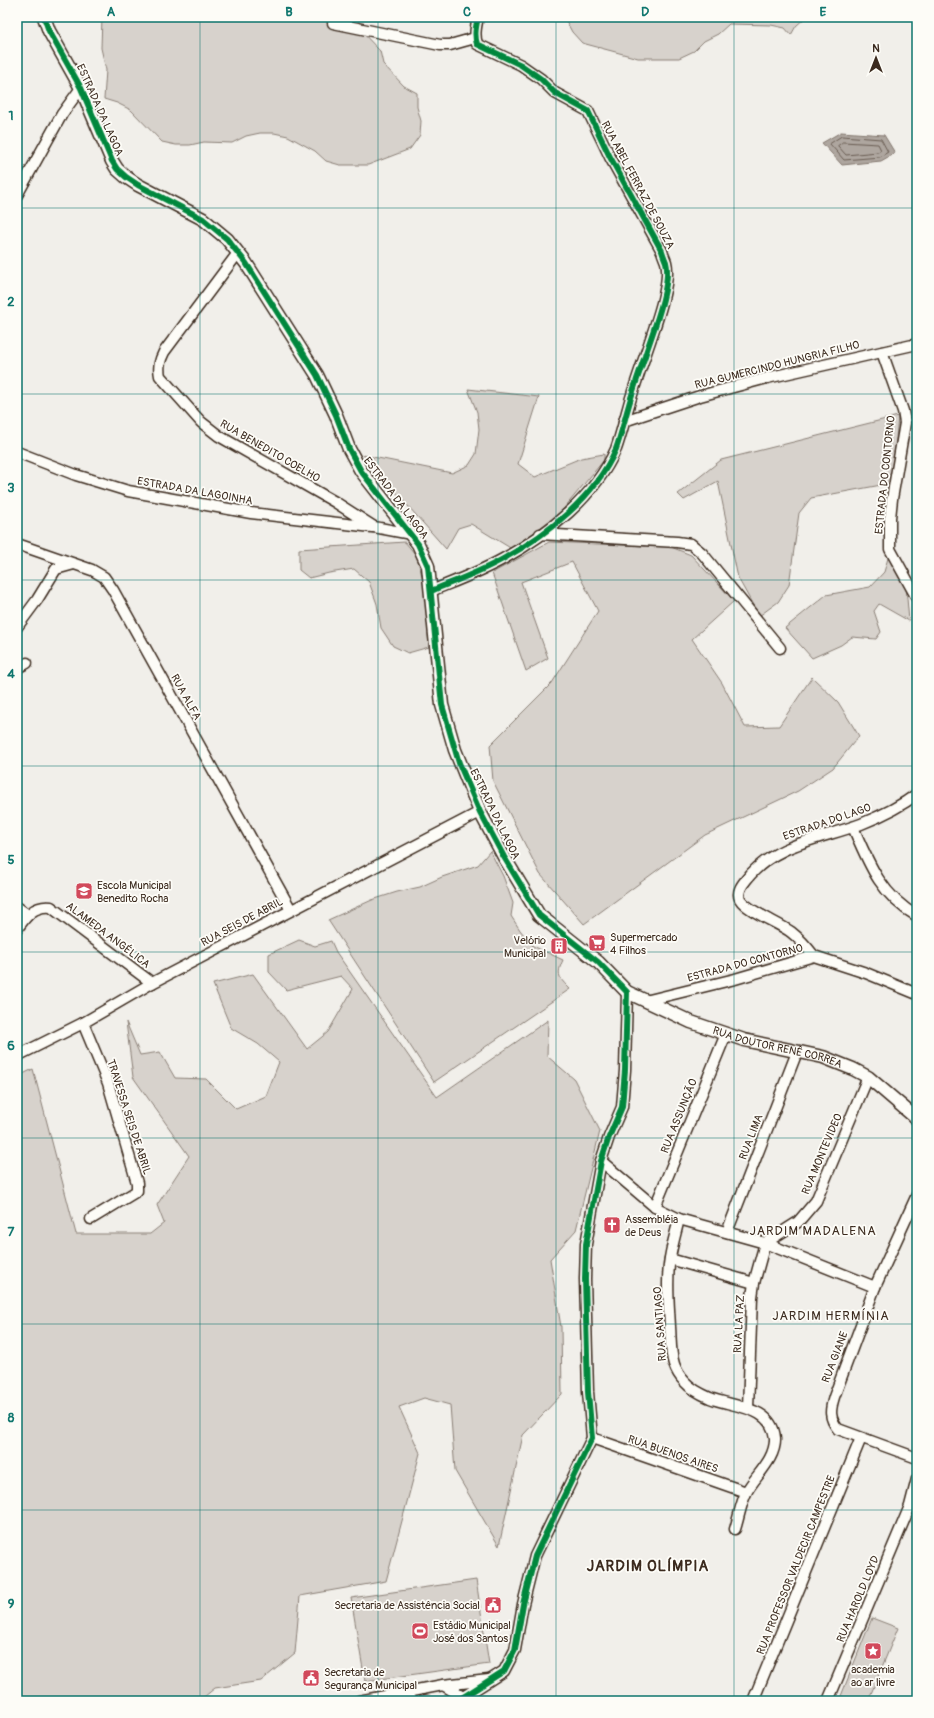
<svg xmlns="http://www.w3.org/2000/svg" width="934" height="1718" viewBox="0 0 934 1718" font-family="Pangolin,sans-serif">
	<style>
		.green { fill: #d7d2cc; stroke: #897e75 }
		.water { fill: #aea69f; stroke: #80746b }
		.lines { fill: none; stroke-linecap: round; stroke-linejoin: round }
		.shore { stroke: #695c52; stroke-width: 1 }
		.minor-casing { stroke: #3b2a1e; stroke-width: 13 }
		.tertiary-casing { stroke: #3b2a1e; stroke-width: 15 }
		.minor { stroke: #fdfcf7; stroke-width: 10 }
		.tertiary { stroke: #fdfcf7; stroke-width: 12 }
		.cycleway-casing { stroke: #fdfcf7; stroke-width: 8 }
		.cycleway { stroke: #00873e; stroke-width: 6 }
		.grid { fill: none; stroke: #0f766e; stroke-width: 1; stroke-opacity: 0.55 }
		.labels { text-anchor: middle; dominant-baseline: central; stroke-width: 3.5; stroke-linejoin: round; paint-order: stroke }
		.street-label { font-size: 11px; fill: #3b2a1e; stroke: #fdfcf7 }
		.poi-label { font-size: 11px; fill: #3b2a1e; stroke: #fdfcf7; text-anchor: start }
		.quarter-label { font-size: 13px; letter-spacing: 1px; fill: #3b2a1e; stroke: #fdfcf7 }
		.district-label { font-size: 15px; font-weight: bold; letter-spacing: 1px; fill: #3b2a1e; stroke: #fdfcf7 }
		.neatline { fill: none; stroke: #0f766e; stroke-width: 1.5 }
		.grid-label { font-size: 13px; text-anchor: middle; font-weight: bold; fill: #0f766e }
	</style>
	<rect width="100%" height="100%" fill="#f1efea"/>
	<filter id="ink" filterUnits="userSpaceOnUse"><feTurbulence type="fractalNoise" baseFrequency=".025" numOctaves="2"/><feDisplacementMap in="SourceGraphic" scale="8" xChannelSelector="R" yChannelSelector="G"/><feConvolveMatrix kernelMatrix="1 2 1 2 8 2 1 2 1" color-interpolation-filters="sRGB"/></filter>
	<g filter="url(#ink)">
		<g class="green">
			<polygon points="102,17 359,17 359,29 380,51 383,64 404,86 417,93 417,107 421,121 420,135 410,149 368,165 340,165 326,161 315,151 288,136 274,133 260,133 246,136 232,143 204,142 190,145 176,145 162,142 131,110 117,103 104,99 106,70 101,48"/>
			<polygon points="564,17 806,17 796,26 791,35 785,28 771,25 729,24 718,34 704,41 694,51 679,58 638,58 582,43 572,32"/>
			<polygon points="468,389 539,397 518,464 535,477 581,458 604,454 604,460 560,513 512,549 471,524 458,528 446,549 363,455 452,473 469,465 476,454 479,429 477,412"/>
			<polygon points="898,416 892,483 811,498 799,513 789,585 778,602 759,616 738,578 718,481 684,500 678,494 721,460"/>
			<path d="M405,542C408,546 412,550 415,554C426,576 427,622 429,647L408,653L393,646L381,628L377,604L369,582L354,569L329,573L309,578L299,570V549Z"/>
			<polygon points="549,542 671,547 691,555 734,601 692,639 722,683 745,727 779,726 812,677 838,702 859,736 833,768 798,791 705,835 584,924 540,874 493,781 490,745 552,683 598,611 572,562 521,582 548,658 526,671 492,573"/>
			<polygon points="890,551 906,587 909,621 879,604 874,611 881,632 876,639 852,637 841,645 812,658 785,628 826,595 870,587 884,572"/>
			<path d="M490,851L503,876L513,903L511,916L520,930L533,946L563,960C556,975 559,978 570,989L434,1082L328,920L372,900L397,892L420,887L442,877L478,865Z"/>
			<polygon points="299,940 315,946 331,941 336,952 437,1097 548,1020 547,1056 574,1079 600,1131 576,1230 550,1259 561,1327 562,1394 523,1435 499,1546 455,1471 450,1405 424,1398 399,1407 420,1453 386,1581 300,1596 295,1653 261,1681 215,1688 199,1701 17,1701 17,1077 33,1069 76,1234 150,1234 164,1223 157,1205 189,1156 133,1077 126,1022 140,1055 160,1052 175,1078 206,1079 236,1109 266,1096 279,1062 258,1044 231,1028 213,984 253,974 307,1049 328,1032 353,989 341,976 286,990 269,972 269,954"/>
			<polygon points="476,1580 489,1664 365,1681 351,1598"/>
			<polygon points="872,1618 898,1628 868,1701 853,1701 841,1696"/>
		</g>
		<polygon class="water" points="841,132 884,135 895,153 881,161 842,165 822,143"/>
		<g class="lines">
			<g class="shore">
				<polygon points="842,136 881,139 888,152 880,157 844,160 830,144"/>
				<polygon points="843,142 878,144 881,150 878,152 846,155 838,146"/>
			</g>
			<g class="minor-casing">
				<g id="minor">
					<polyline points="333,23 440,45 450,45 475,38"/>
					<polyline points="17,195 62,114 81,88"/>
					<path d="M238,253L164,352C160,360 158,366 160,376L201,422L219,436L335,502L374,527L411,534"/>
					<polyline points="882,352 903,411 905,423 892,499 890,518 890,549 917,598"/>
					<polyline points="624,421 700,396 767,378 917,344"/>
					<polyline points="17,452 76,475 128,491 251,513 372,527"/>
					<polyline points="540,534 677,542 691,544 702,553 780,648"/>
					<polyline points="17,544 92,570 104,577 113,590 291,910"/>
					<path d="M431,591C455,581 480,572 503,559C548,534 595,497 616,449C621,435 624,422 628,408C633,390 639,373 645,356C652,334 672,284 666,262C665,259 663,255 662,251L610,157L588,111L555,93L541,79L521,65L477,44C474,35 476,26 478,17"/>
					<polyline points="17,627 37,600 56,569 74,564"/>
					<polyline points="17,668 27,663"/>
					<path d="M853,827C868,862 881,896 917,916"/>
					<polyline points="17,907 28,915"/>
					<path d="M17,929C26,916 34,905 51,907L152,983"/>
					<path d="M814,956C807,947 800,939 791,932C779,923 747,911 740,899C737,892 741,886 746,880C774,843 821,839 861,824C881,816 900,807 917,794"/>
					<polyline points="645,1001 735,979 814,956 866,973 917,994"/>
					<polyline points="83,1023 108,1083 137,1183 137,1191 91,1219"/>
					<polyline points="17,1056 83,1023 152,983 480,812"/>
					<polyline points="601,1161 655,1207 679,1219 765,1243 875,1287"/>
					<path d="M917,1195L875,1287L834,1397C830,1410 829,1418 838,1429L917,1458"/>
					<polyline points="655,1207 726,1034"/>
					<path d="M679,1219C676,1232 672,1245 670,1258C666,1280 669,1305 670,1327C671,1339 670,1352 674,1364C676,1370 680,1377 685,1382C691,1389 701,1394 710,1398C733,1407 772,1406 775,1438C776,1459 756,1475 747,1491C741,1502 739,1517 735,1529"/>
					<polyline points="727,1232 797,1052"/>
					<polyline points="765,1243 798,1222 816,1201 868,1077"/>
					<polyline points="670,1259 754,1283"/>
					<polyline points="748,1408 752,1297 754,1283 765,1243"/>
					<polyline points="592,1438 746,1492"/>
					<polyline points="443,1685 463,1697 475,1701"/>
					<polyline points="399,1693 413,1701"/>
					<polyline points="359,1701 443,1685 489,1680"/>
					<polyline points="457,1701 504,1671 515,1650 523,1604 535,1556 592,1438 588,1392 585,1279 586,1244 601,1161 609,1137 622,1107 625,1070 627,992"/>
					<polyline points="753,1701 861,1438"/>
					<polyline points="828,1701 910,1506 917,1479"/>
				</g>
			</g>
			<g class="tertiary-casing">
				<g id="tertiary">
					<path id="s1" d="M44,17L49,31L81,88L112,161L117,169L126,177L138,185L203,219L227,239L246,263L317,375L336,415L349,449L361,471L418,544L428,566L442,705L455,750L480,812L504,857L539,915L598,962L627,992L691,1022L744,1040L823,1057L853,1069L868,1077L917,1119"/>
				</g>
			</g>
			<use href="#minor" class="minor"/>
			<use href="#tertiary" class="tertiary"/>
			<g class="cycleway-casing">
				<g id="cycleway">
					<polyline points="44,17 49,31 81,88 112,161 117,169 126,177 138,185 203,219 227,239 246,263 317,375 336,415 349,449 361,471 418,544 428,566 442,705 459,763 480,812 504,857 539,915 598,962 627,992 625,1070 622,1107 609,1137 601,1161 586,1244 585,1279 588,1392 592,1438 535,1556 523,1604 515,1650 504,1671 457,1701"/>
					<path d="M431,591C455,581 480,572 503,559C548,534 595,497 616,449C621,435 624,422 628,408C633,390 639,373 645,356C652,334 672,284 666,262C665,259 663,255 662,251L610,157L588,111L555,93L541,79L521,65L477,44C474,35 476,26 478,17"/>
				</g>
			</g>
			<use href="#cycleway" class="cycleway"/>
		</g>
	</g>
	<path class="grid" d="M200,17V1701M378,17V1701M556,17V1701M734,17V1701M17,208H917M17,394H917M17,580H917M17,766H917M17,952H917M17,1138H917M17,1324H917M17,1510H917"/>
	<defs>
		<g id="school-square" transform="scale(0.9)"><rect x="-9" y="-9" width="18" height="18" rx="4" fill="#d1495b" stroke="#fdfcf7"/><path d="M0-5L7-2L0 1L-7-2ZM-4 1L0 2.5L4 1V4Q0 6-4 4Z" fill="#fff"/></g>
		<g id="supermarket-square" transform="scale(0.9)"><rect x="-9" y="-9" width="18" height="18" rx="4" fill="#d1495b" stroke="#fdfcf7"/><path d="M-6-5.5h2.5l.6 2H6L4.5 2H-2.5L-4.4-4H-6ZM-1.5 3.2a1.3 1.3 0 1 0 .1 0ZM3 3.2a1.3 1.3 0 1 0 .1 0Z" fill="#fff"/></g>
		<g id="building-square" transform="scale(0.9)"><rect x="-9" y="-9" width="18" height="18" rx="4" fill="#d1495b" stroke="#fdfcf7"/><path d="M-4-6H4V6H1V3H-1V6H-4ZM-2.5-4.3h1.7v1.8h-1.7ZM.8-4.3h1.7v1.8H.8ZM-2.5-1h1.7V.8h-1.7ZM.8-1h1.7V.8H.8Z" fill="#fff"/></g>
		<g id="church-square" transform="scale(0.9)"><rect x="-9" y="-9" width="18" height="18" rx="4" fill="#d1495b" stroke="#fdfcf7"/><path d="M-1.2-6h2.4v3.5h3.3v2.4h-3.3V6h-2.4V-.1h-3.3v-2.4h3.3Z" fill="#fff"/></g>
		<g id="civic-square" transform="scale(0.9)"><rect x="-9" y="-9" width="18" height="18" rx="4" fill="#d1495b" stroke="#fdfcf7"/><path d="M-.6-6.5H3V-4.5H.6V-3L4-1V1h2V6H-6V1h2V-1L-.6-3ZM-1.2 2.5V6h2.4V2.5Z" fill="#fff"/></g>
		<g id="stadium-square" transform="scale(0.9)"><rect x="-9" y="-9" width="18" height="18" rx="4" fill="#d1495b" stroke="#fdfcf7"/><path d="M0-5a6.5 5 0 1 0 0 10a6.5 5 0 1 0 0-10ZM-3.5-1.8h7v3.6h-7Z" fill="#fff"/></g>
		<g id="sight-square" transform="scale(0.9)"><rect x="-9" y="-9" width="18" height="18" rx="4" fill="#d1495b" stroke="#fdfcf7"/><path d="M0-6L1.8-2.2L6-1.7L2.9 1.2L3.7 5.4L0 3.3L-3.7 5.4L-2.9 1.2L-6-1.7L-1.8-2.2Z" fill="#fff"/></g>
	</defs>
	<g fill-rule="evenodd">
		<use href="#school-square" x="84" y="891"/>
		<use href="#supermarket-square" x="597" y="943"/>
		<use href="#building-square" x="559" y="946"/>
		<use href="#church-square" x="612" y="1225"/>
		<use href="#civic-square" x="493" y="1605"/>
		<use href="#stadium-square" x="420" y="1631"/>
		<use href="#sight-square" x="873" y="1651"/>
		<use href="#civic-square" x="311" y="1678"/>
	</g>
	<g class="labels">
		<g class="street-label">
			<text transform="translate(100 110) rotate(66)">ESTRADA DA LAGOA</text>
			<text transform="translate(638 185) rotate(62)">RUA ABEL FERRAZ DE SOUZA</text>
			<text transform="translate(777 365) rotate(-14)">RUA GUMERCINDO HUNGRIA FILHO</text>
			<text transform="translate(270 451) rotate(30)">RUA BENEDITO COELHO</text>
			<text transform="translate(885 475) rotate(-84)">ESTRADA DO CONTORNO</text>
			<text transform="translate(195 491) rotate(10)">ESTRADA DA LAGOINHA</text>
			<text transform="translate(396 498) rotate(53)">ESTRADA DA LAGOA</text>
			<text transform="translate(186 697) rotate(61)">RUA ALFA</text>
			<text transform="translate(495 814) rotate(64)">ESTRADA DA LAGOA</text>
			<text transform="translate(827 822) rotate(-19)">ESTRADA DO LAGO</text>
			<text transform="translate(242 922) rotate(-28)">RUA SEIS DE ABRIL</text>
			<text transform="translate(108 935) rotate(37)">ALAMEDA ANGÉLICA</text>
			<text transform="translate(745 963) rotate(-15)">ESTRADA DO CONTORNO</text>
			<text stroke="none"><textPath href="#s1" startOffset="1336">RUA DOUTOR RENÊ CORREA</textPath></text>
			<text transform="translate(679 1116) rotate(-68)">RUA ASSUNÇÃO</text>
			<text transform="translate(129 1117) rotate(72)">TRAVESSA SEIS DE ABRIL</text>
			<text transform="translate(751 1137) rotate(-69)">RUA LIMA</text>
			<text transform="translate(822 1154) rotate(-67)">RUA MONTEVIDEO</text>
			<text transform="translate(660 1324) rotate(-94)">RUA SANTIAGO</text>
			<text transform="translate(739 1324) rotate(-87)">RUA LA PAZ</text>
			<text transform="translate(835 1357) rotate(-69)">RUA GIANE</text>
			<text transform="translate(673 1454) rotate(19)">RUA BUENOS AIRES</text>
			<text transform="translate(796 1565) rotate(-68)">RUA PROFESSOR VALDECIR CAMPESTRE</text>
			<text transform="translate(858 1599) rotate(-67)">RUA HAROLD LOYD</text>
		</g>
		<g class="poi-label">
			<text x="97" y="885">Escola Municipal<tspan x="97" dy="13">Benedito Rocha</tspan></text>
			<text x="610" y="937">Supermercado<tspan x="610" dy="13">4 Filhos</tspan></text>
			<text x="546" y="940" text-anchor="end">Velório<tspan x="546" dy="13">Municipal</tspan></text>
			<text x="625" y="1219">Assembléia<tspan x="625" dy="13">de Deus</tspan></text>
			<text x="480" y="1605" text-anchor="end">Secretaria de Assistência Social</text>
			<text x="433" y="1625">Estádio Municipal<tspan x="433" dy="13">José dos Santos</tspan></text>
			<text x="873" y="1669" text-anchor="middle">academia<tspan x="873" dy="13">ao ar livre</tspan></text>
			<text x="324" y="1672">Secretaria de<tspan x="324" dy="13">Segurança Municipal</tspan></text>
		</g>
		<g class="quarter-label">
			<text x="813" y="1231">JARDIM MADALENA</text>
			<text x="831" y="1316">JARDIM HERMÍNIA</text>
		</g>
		<g class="district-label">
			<text x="648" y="1566">JARDIM OLÍMPIA</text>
		</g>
	</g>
	<rect width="934" height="1718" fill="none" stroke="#fdfcf7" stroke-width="44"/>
	<g transform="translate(876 58)" stroke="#fdfcf7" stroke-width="3" paint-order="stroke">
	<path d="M0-3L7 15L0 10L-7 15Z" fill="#3b2a1e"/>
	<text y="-6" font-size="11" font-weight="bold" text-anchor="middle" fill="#3b2a1e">N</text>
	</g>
	<rect x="22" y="22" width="890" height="1674" class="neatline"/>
	<g class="grid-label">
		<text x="111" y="16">A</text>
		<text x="289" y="16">B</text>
		<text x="467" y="16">C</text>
		<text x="645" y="16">D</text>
		<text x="823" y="16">E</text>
		<text x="11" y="120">1</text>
		<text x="11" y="306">2</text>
		<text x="11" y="492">3</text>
		<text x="11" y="678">4</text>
		<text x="11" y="864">5</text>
		<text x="11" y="1050">6</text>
		<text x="11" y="1236">7</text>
		<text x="11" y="1422">8</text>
		<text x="11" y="1608">9</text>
	</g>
</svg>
